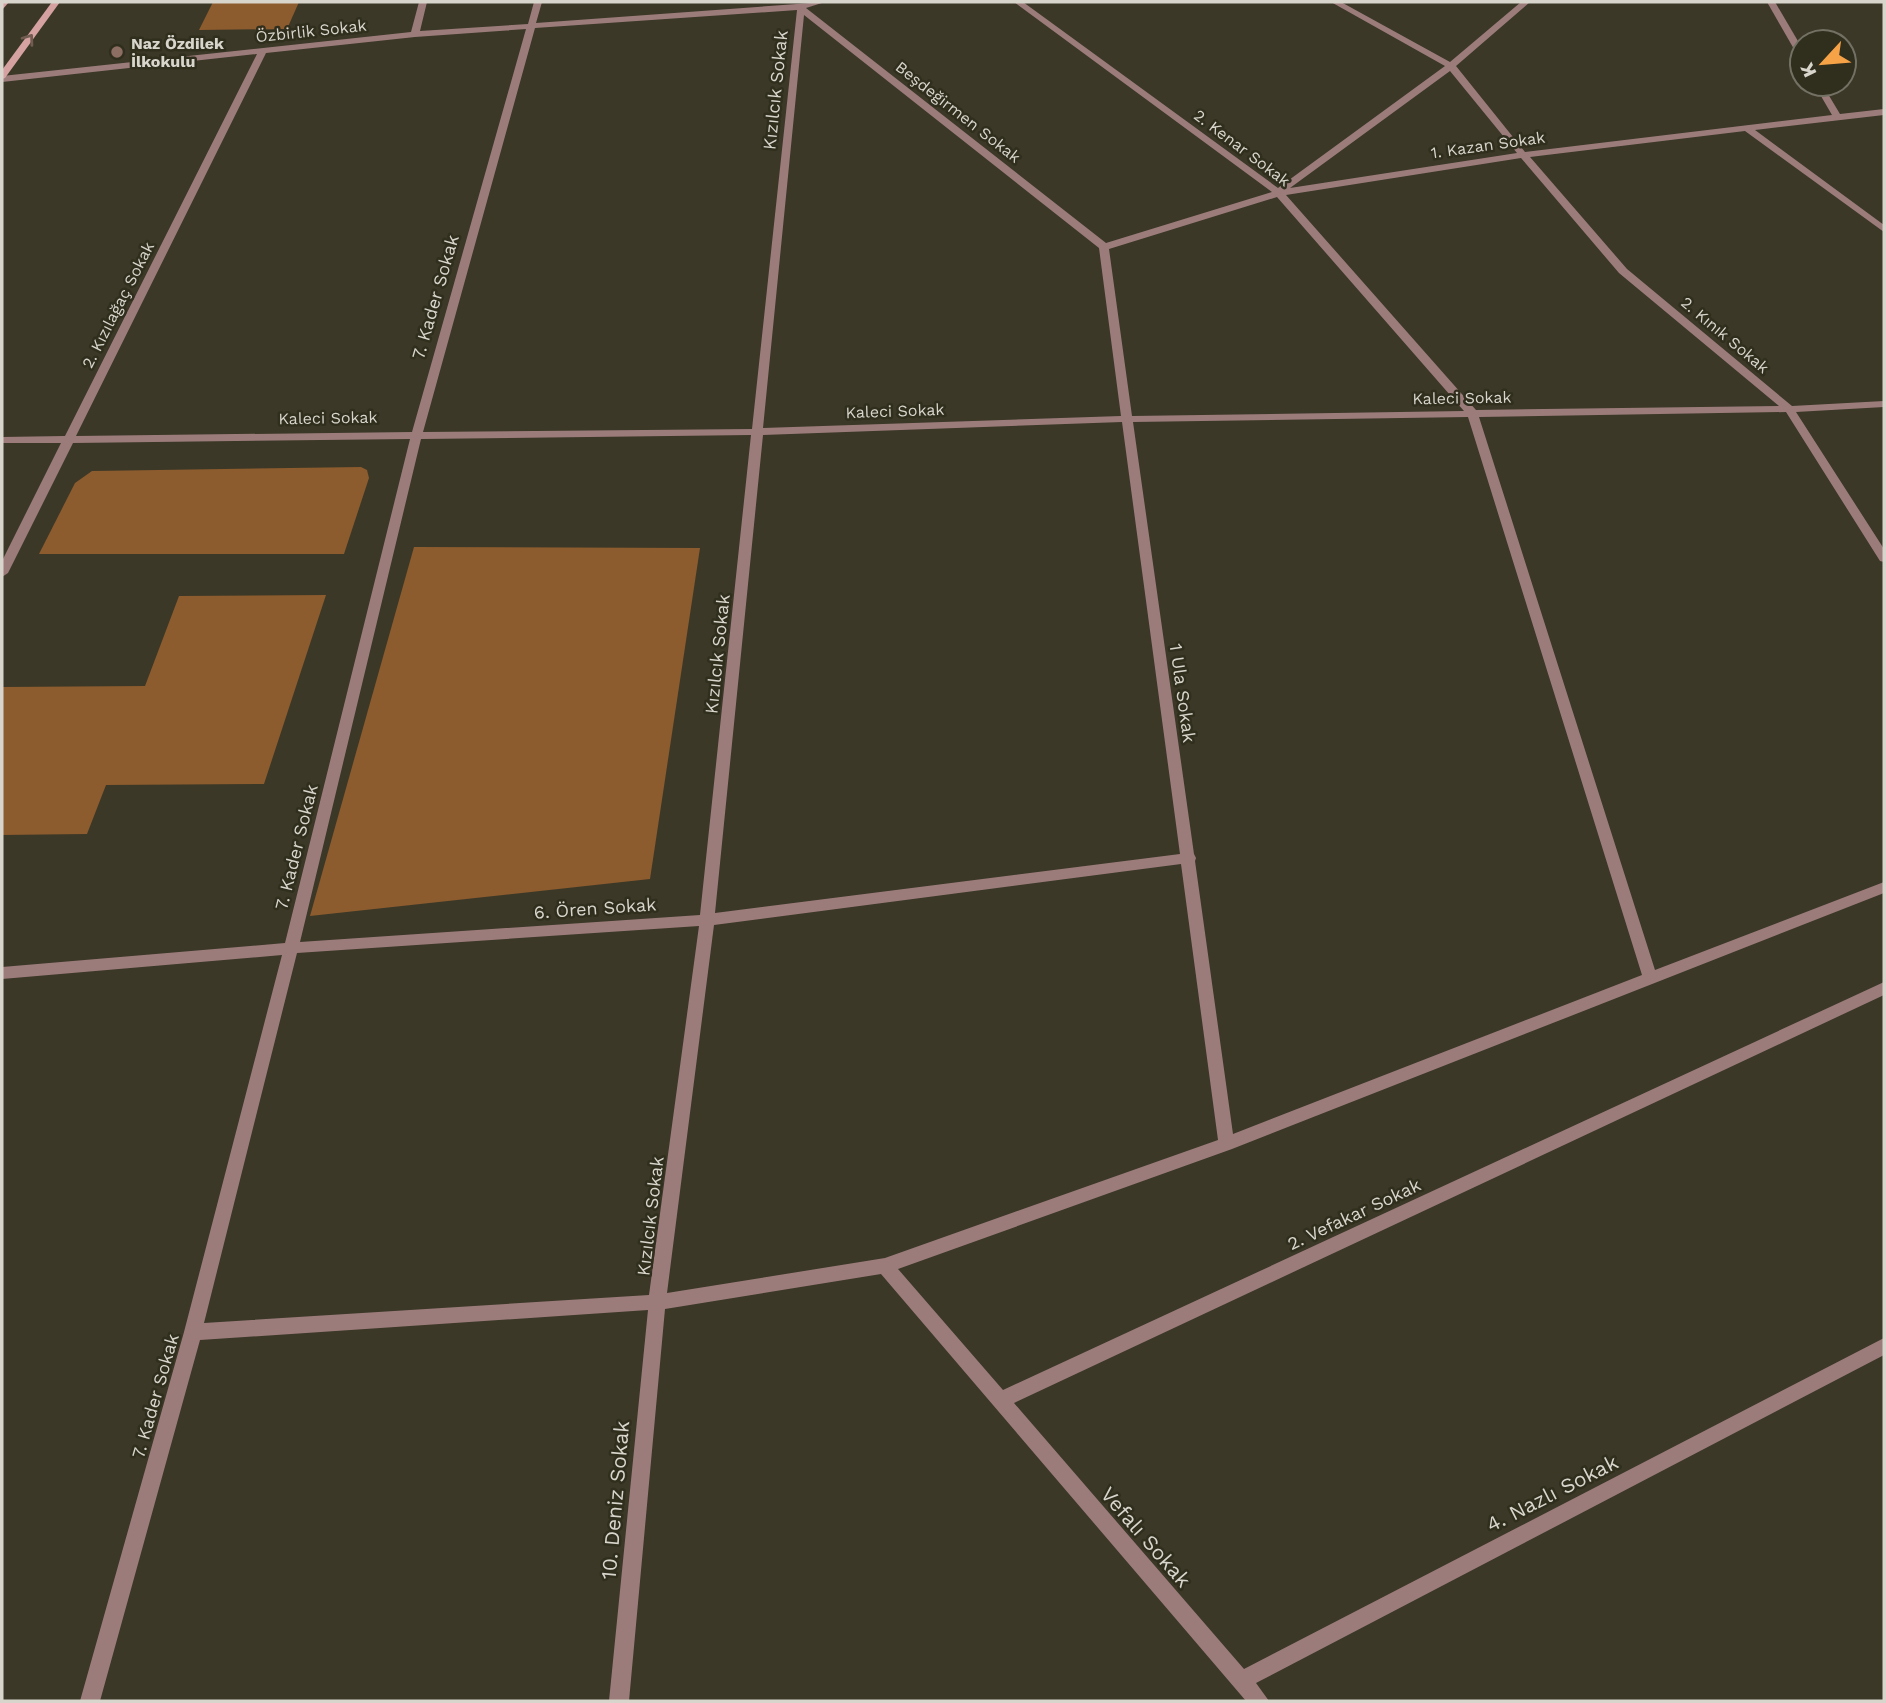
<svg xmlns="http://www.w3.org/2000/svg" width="1886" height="1703" viewBox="0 0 1886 1703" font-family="'Work Sans',sans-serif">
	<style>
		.building { fill: #8c5b2e }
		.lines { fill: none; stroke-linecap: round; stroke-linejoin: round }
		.street { fill: #9c7c7b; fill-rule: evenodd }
		.secondary { fill: #d5a2a1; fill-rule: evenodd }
		.oneway { stroke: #725c52 }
		.education-dot { fill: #8d6e63; stroke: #302e1d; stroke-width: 2.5 }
		.labels { text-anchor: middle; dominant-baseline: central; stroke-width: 5; stroke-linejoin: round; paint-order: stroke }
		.far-street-label { font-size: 16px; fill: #d8d6cc; stroke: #302e1d }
		.far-poi-label { font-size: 16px; font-weight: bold; fill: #d8d6cc; stroke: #302e1d; text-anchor: start }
		.street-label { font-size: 18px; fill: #d8d6cc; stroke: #302e1d }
		.near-street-label { font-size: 21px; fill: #d8d6cc; stroke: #302e1d }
	</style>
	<rect width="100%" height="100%" fill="#3b3827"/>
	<g class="building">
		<polygon points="213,2 299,2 287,29 199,30"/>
		<polygon points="361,467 367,470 369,478 344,554 39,554 75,483 92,471"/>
		<polygon points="414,547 700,548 650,879 310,916"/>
		<polygon points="326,595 264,784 106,785 87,834 2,835 2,687 145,686 179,596"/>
	</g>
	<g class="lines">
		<g class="street">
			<path d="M419,2H427L420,31L528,24L534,2H542L536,23L825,2L806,8L1106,243L1272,192L1014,2H1023L1278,188L1445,66L1331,2H1341L1450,62L1521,2H1530L1456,66L1525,152L1832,115L1814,84H1822L1840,114L1884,109V115L1755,130L1884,225V232L1745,131L1530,157L1627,269L1792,406L1884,401V407L1796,412L1884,549V562L1880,561L1786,412L1479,417L1655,970L1884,882V893L1232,1149L898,1269L1003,1390L1884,982V995L1014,1403L1244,1669L1884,1338V1355L1256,1683L1269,1701H1246L881,1274L665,1309L629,1701H609L648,1310L200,1340L100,1701H80L184,1332L282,955L2,979V967L285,943L410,439L73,443L8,573L2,577V561L61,443H2V437L65,436L257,54L2,82V76L411,32ZM797,10L752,429L423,432L535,28ZM804,15L1099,248L1121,416L763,428ZM526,29L412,432L76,436L266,53L415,37ZM1450,71L1517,153L1290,188ZM1521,158L1619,273L1779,406L1476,410L1286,195ZM1277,197L1464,411L1132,416L1109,249ZM1468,417L1642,975L1233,1134L1195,861L1196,858L1194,854L1133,422ZM1122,422L1180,854L715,913L763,435ZM751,435L700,915L300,942L421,439ZM1181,864L1218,1140L885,1258L667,1293L714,925ZM699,926L649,1295L204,1323L297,953Z"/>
			<polygon points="1767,2 1775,2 1802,48 1802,59 1798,56"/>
		</g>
		<g class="secondary">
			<polygon points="2,2 9,2 2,10"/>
			<polygon points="52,2 60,2 5,78 2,79 2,70"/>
		</g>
	</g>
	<defs><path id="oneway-chevron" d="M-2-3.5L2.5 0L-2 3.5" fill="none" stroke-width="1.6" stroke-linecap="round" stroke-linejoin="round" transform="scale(1.75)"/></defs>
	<use class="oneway" href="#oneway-chevron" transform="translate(29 39) rotate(-54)"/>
	<circle class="education-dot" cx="117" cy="52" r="7"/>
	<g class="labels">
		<g class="far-street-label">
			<text transform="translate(311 31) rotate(-6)">Özbirlik Sokak</text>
			<text transform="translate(958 112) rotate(38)">Beşdeğirmen Sokak</text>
			<text transform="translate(1488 145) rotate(-8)">1. Kazan Sokak</text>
			<text transform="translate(1242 148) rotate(37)">2. Kenar Sokak</text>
			<text transform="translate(118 305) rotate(-63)">2. Kızılağaç Sokak</text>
			<text transform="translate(1725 335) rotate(40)">2. Kınık Sokak</text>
			<text transform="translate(1462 398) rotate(-1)">Kaleci Sokak</text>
			<text transform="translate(895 411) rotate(-2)">Kaleci Sokak</text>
			<text transform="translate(328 418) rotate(-1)">Kaleci Sokak</text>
		</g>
		<g class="far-poi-label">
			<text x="131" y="43">Naz Özdilek<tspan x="131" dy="18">İlkokulu</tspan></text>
		</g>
		<g class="street-label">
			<text transform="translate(775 90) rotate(-84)">Kızılcık Sokak</text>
			<text transform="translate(435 297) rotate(-74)">7. Kader Sokak</text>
			<text transform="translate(717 654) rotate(-84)">Kızılcık Sokak</text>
			<text transform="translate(1183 693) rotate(82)">1 Ula Sokak</text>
			<text transform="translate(296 847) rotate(-76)">7. Kader Sokak</text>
			<text transform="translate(595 908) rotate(-4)">6. Ören Sokak</text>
			<text transform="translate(1354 1214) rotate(-25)">2. Vefakar Sokak</text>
			<text transform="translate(650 1216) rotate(-83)">Kızılcık Sokak</text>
			<text transform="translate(155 1396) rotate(-74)">7. Kader Sokak</text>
		</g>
		<g class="near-street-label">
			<text transform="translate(1552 1493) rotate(-27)">4. Nazlı Sokak</text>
			<text transform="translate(615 1500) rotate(-85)">10. Deniz Sokak</text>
			<text transform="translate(1146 1537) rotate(49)">Vefalı Sokak</text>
		</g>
	</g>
	<rect width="1886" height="1703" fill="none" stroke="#d8d6cc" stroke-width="7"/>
	<g transform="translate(1823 63) rotate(244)"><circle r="33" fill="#302e1d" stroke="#737163" stroke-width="2"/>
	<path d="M0-5L12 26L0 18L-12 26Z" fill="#f6a246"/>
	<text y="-10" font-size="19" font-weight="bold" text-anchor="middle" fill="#d8d6cc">K</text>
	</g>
</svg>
